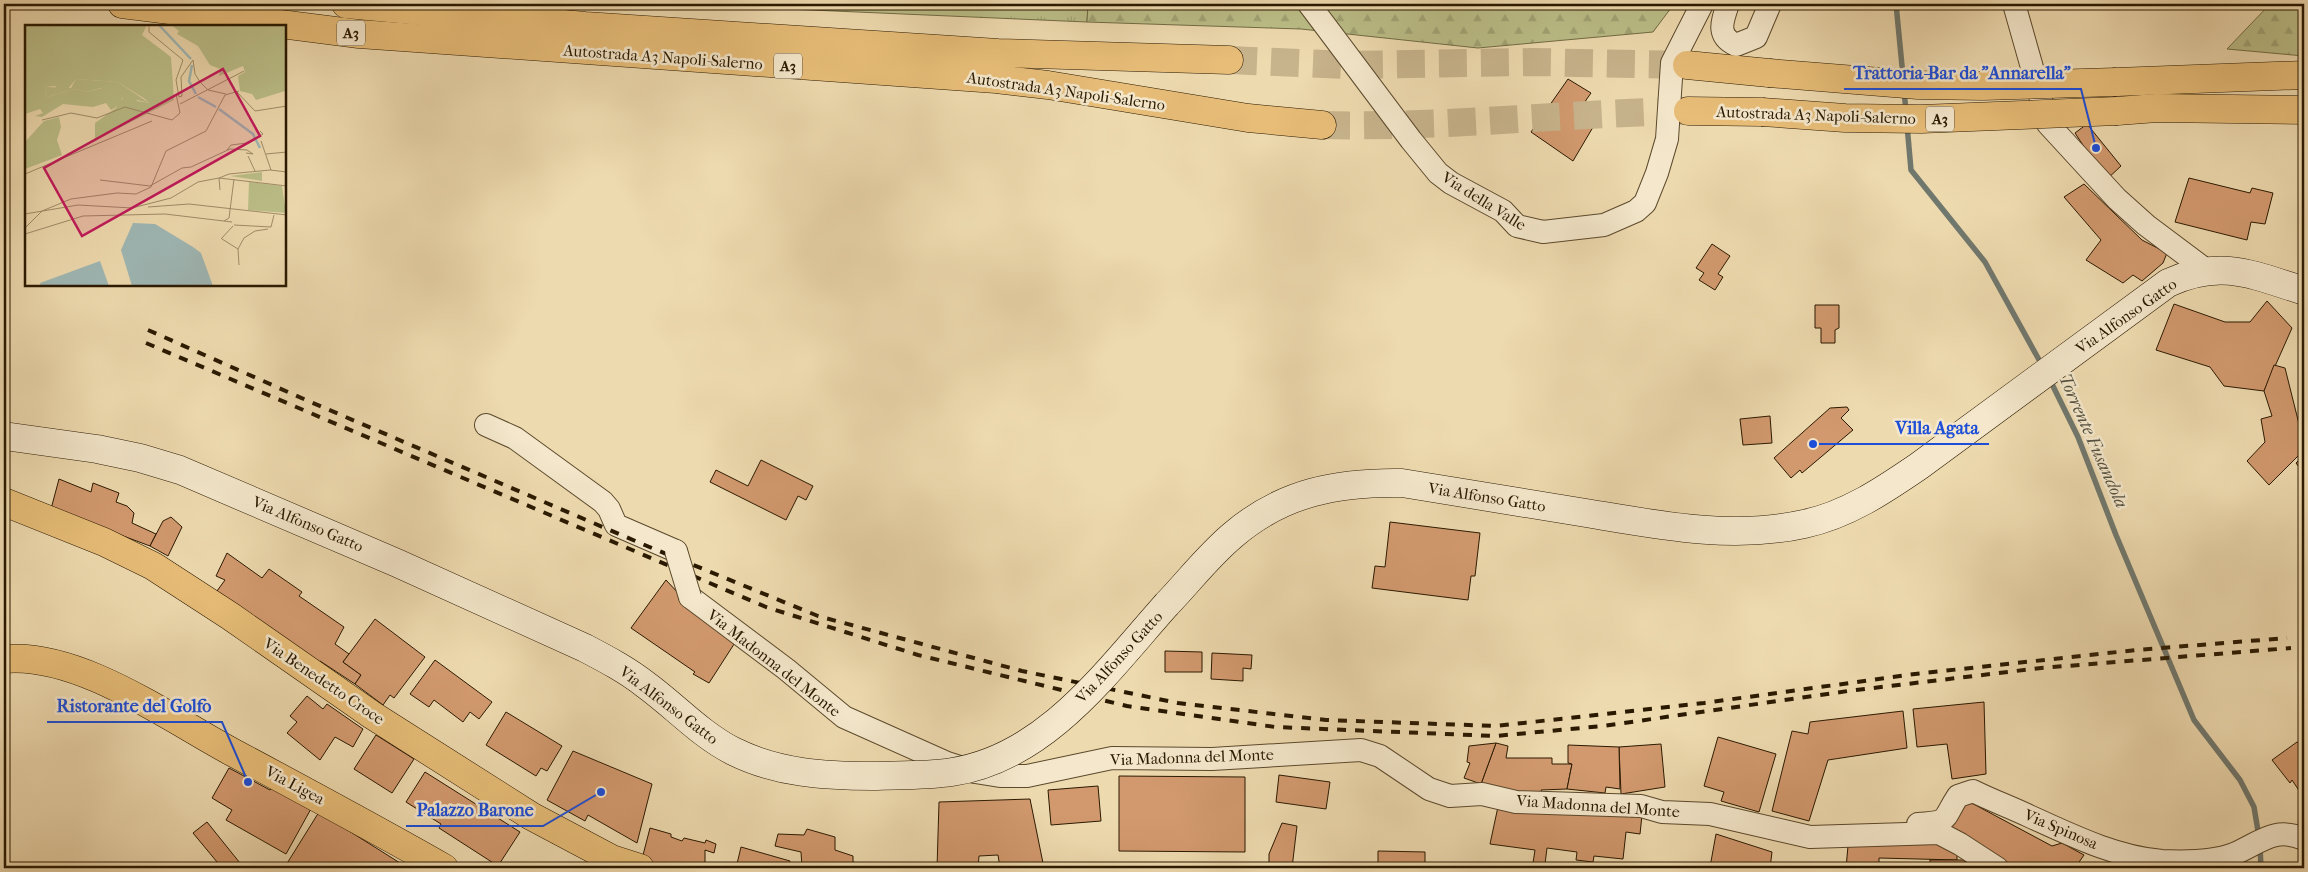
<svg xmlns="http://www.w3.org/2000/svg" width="2308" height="872" viewBox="0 0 2308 872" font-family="'IM FELL French Canon',serif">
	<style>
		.grass { fill: url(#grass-tufts); stroke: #726c44 }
		.forest { fill: url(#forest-firs); stroke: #726c44 }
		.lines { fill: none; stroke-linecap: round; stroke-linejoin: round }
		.stream { stroke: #70786e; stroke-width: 5.5 }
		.building { fill: #d2996e; stroke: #2a1901 }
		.highway-tunnel { stroke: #c7b38c; stroke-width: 28; stroke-dasharray: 28 14; stroke-linecap: butt }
		.street-casing { stroke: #5b492c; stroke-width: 24 }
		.secondary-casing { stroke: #2a1901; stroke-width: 29 }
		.primary-casing { stroke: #2a1901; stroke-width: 29 }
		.highway-casing { stroke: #2a1901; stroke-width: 29 }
		.street { stroke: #f4e7cb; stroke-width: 22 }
		.secondary { stroke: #f4e7cb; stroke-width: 28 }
		.primary { stroke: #e7bd78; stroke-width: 28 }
		.highway { stroke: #e7bd78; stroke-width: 28 }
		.rail { stroke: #2a1901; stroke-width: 4; stroke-dasharray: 9 9; stroke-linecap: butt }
		.street-bridge-casing { stroke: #5b492c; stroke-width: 24; stroke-linecap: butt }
		.secondary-bridge-casing { stroke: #2a1901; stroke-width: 29; stroke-linecap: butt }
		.highway-bridge-casing { stroke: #2a1901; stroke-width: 29; stroke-linecap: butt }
		.street-bridge { stroke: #f4e7cb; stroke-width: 22 }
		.secondary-bridge { stroke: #f4e7cb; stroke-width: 28 }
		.highway-bridge { stroke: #e7bd78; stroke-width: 28 }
		.labels { text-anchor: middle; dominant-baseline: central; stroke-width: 5; stroke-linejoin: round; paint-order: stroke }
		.shield { fill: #f4e7cb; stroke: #67573e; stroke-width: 1 }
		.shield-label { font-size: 15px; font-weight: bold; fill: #2a1901 }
		.street-label { font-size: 16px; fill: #2a1901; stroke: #f4e7cb }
		.water-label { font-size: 18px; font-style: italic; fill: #535140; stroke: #f4e7cb }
		.inset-river { fill: none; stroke: #9fb8b6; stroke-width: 2.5 }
		.inset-road { fill: none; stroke: #a08d69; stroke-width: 1 }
		.view { fill: #c2185b; fill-opacity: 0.15; stroke: #c2185b; stroke-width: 2.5 }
		.inset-edge { fill: none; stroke: #2a1901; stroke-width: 2.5 }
		.leader { fill: none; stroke: #1d4ed8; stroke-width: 2 }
		.callout-dot { fill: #1d4ed8; stroke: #f4e7cb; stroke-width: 2 }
		.callout-label { font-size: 18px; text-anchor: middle; font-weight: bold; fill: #1d4ed8; stroke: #f4e7cb; stroke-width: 5; stroke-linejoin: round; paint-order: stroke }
	</style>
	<defs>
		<pattern id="grass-tufts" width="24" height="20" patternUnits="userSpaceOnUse" patternTransform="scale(1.25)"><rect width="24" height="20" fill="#bbbe88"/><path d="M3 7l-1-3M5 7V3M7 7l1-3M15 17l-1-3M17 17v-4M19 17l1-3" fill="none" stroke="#a1a374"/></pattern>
		<pattern id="forest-firs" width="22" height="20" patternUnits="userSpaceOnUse" patternTransform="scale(1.25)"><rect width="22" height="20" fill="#bbbe88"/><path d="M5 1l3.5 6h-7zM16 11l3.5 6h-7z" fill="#a1a374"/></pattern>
	</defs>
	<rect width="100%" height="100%" fill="#eedaaf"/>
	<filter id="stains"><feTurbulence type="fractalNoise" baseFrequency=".004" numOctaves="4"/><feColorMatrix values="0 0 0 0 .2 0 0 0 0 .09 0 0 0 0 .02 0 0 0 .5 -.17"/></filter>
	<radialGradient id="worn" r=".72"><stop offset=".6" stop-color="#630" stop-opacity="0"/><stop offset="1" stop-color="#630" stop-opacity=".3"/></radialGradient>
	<polygon class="grass" points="673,4 1088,4 1087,22"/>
	<g class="forest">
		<polygon points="1088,4 1674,4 1653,32 1478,48 1301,29 1087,22"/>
		<polygon points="2270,4 2304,4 2304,56 2227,49"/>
	</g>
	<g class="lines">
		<g class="stream">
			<polyline points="1896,4 1903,76"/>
			<polyline points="1904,91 1906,111"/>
			<polyline points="1907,125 1911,170 1985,262 2043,367"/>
			<polyline points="2050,380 2078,437 2116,535 2194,720 2240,780 2254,807 2259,837"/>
			<polyline points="2260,846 2261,868"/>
		</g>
	</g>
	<g class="building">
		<polygon points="1568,79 1591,93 1582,106 1599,117 1573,161 1531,132"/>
		<polygon points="2087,124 2121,166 2106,180 2075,133"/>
		<polygon points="2189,178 2250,193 2252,188 2273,193 2265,224 2251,222 2247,240 2175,222"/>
		<polygon points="2084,184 2142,240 2167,253 2163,263 2142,281 2133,275 2123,283 2086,260 2101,240 2064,197"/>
		<polygon points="1712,244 1730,256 1718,274 1723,277 1715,290 1699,280 1704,273 1696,268"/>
		<polygon points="2267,301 2292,328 2264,391 2224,386 2210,367 2156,350 2174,304 2225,322 2250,322"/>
		<polygon points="1815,305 1839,305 1839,328 1835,330 1835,343 1821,343 1821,328 1815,328"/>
		<polygon points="2274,365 2285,368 2299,424 2304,432 2304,450 2269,485 2247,461 2265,442 2261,419 2272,416 2264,391"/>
		<polygon points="1847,407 1849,410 1841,418 1853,430 1802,473 1800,470 1791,478 1774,458 1830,408"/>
		<polygon points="1770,416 1772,443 1743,445 1740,419"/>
		<polygon points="2304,455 2304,474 2296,463"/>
		<polygon points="761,460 813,486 806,500 798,496 786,520 710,482 716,470 748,486"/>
		<polygon points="59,479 91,492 93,483 119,493 116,502 127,506 134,513 132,523 156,534 150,546 51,509"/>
		<polygon points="171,517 182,527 168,556 150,546 163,521"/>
		<polygon points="1390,522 1480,533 1475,576 1471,576 1468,600 1372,588 1375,566 1385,567"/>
		<polygon points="227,553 262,578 269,569 302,592 299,596 344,627 335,644 349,654 343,662 361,675 355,684 320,661 316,666 214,595 225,580 216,576"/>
		<polygon points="666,580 680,595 738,638 709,683 693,674 695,672 631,628"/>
		<polygon points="375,619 425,657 394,698 390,695 383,705 355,684 361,675 343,662"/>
		<polygon points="1165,651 1202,652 1202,672 1165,672"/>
		<polygon points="1212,653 1252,655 1251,669 1243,668 1243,681 1211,679"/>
		<polygon points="435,660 492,702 479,719 470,712 463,722 434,700 429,707 410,694"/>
		<polygon points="307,696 323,709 327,704 363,729 353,747 335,737 320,760 287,733 297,722 290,716"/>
		<polygon points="1984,702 1986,774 1952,779 1947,744 1917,747 1913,709"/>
		<polygon points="1903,711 1907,748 1828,760 1809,821 1772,811 1792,731 1808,734 1810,722"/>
		<polygon points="506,712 562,746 547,771 541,768 536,776 486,745"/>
		<polygon points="376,735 414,759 392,793 354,769"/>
		<polygon points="1718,737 1776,754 1759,812 1721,801 1724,792 1704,786"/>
		<polygon points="2297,742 2304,746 2304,798 2292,780 2290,783 2272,760"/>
		<polygon points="1496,743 1508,746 1506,758 1552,758 1552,764 1572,764 1567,789 1541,790 1543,795 1515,793 1481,784"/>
		<polygon points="1496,743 1481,784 1464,778 1470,763 1467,762 1469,746"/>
		<polygon points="1661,744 1665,787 1621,794 1619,747"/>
		<polygon points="1568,745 1619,747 1620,789 1606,787 1605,793 1567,789 1572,764 1568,763"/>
		<polygon points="573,751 652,784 637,843 588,815 585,821 547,800"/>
		<polygon points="229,768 270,790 272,785 312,807 286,854 226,820 232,810 212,798"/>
		<polygon points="425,772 520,832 498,866 439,828 441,824 406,802"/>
		<polygon points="1279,775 1330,782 1326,809 1276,802"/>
		<polygon points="1119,776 1245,777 1245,852 1119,851"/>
		<polygon points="1098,786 1101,821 1051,825 1048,790"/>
		<polygon points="1030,799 1044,868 1000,868 998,855 979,856 978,868 937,868 939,802"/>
		<polygon points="1966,800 2052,846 2062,843 2084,855 2075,868 2014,868 1943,827"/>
		<polygon points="1499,802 1642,815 1640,834 1626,832 1623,859 1594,856 1593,862 1576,860 1577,852 1547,848 1545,864 1533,863 1535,850 1490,844"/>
		<polygon points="319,812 400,863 397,868 292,868 286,865"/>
		<polygon points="207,822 244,868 222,868 193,833"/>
		<polygon points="1282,823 1297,826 1292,868 1269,868 1269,854"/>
		<polygon points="650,828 671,834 671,837 682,841 684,838 705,843 706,840 716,844 714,853 705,850 705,868 671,868 642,859"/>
		<polygon points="807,829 835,837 835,850 853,856 853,862 873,868 802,868 801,852 775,846 778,834 804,835"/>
		<polygon points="1716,834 1772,852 1770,868 1775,868 1710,867"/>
		<polygon points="1861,840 1957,844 1957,860 1879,858 1879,868 1846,868 1848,846"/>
		<polygon points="741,847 790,861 789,868 736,868"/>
		<polygon points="1378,851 1425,852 1425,868 1378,868"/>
		<rect x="1930" y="860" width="35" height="8"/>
		<polygon points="2094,862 2106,868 2091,868"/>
	</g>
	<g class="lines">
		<g class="highway-tunnel">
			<polyline points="1229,60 1346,65 1532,62 1687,65"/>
			<path d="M1322,125C1444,128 1566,113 1688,111"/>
		</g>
		<g class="street-casing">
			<g id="street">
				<polyline points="1309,4 1411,140 1438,173 1451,183 1503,211 1517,226 1543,232 1604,225 1636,211 1645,203 1657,173 1667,139 1672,63 1702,4"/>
				<path d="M1728,4C1722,21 1716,36 1736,45L1756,37L1770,4"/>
				<polyline points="2014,4 2048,124 2117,199 2146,225 2206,270"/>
				<polyline points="486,425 515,438 603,502 609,509 616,525 676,551"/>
				<polyline points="690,597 786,669 844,717 947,763 975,772 1000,776 1027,776 1112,758 1212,759 1361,750 1380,756 1429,789 1450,796 1482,794 1516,802 1641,806 1662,812 1710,814 1810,837 1939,833 1960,844 1997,868"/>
				<path d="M1918,824C1951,822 1942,820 1958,796L1973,791C1991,800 2010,807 2029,816C2071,835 2115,857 2162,861C2184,862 2213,862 2234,854C2260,843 2274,826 2304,839"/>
			</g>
		</g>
		<g class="secondary-casing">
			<path id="secondary" d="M1167,604C1189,581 1209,555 1233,535C1283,492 1338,482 1402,483C1463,493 1524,503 1586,513C1658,525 1732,540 1804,524C1847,515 1884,490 1919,466L2168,283C2221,259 2251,274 2304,291"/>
		</g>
		<g class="primary-casing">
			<g id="primary">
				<polyline points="4,502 104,542 153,566 230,616 372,715 531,816 612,859 640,868"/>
				<path d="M4,659C79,652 167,717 232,752C303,790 374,828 444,868"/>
			</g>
		</g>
		<g class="highway-casing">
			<g id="highway">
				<polyline points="122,4 359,34 996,79 1048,85 1248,118 1322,125"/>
				<polyline points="346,4 585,26 998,53 1229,60"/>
				<polyline points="1687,65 1769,73"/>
				<polyline points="2116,82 2304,75"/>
				<polyline points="1688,111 1762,112"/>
				<polyline points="2117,111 2157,108 2304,110"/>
			</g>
		</g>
		<use href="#street" class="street"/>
		<use href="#secondary" class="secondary"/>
		<use href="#primary" class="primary"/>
		<use href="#highway" class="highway"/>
		<g class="rail">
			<polyline points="148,330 306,400 647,546 818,616 1022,671 1178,703 1326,720 1496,726 1704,703 1915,674 2136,650 2287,638"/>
			<polyline points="146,343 766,607 918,655 1127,706 1275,727 1495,736 1603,726 1848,691 2041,668 2291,648"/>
		</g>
		<g class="street-bridge-casing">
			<polyline id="street-bridge" points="676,551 690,597"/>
		</g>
		<g class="secondary-bridge-casing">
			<path id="secondary-bridge" d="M4,436L97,449L140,458L180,470L397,563L585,648C606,659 627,670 646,685C676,707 700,734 733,751C777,773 824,776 873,776C898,775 926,776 952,772C1046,758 1107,671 1167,604"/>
		</g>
		<g class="highway-bridge-casing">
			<g id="highway-bridge">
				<polyline points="1769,73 1918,85 1983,86 2116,82"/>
				<polyline points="1762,112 1845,118 1921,119 2117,111"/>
			</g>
		</g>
		<use href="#street-bridge" class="street-bridge"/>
		<use href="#secondary-bridge" class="secondary-bridge"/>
		<use href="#highway-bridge" class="highway-bridge"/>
	</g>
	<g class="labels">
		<g class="shield">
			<rect x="337" y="20.5" width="28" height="25" rx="4"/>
			<rect x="774" y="53.5" width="28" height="25" rx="4"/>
			<rect x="1926" y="106.5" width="28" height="25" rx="4"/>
		</g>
		<g class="shield-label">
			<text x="351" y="33">A3</text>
			<text x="788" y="66">A3</text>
			<text x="1940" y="119">A3</text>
		</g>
		<g class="street-label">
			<text transform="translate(663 57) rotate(4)">Autostrada A3 Napoli-Salerno</text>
			<text transform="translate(1066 91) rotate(8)">Autostrada A3 Napoli-Salerno</text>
			<text transform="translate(1816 115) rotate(2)">Autostrada A3 Napoli-Salerno</text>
			<text transform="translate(1484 201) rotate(32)">Via della Valle</text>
			<text transform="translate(2126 316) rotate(-35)">Via Alfonso Gatto</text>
			<text transform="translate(1487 497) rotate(9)">Via Alfonso Gatto</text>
			<text transform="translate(308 524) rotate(23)">Via Alfonso Gatto</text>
			<text transform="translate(1119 657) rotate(-47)">Via Alfonso Gatto</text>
			<text transform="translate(774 663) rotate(38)">Via Madonna del Monte</text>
			<text transform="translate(324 681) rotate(34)">Via Benedetto Croce</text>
			<text transform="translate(669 705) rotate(37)">Via Alfonso Gatto</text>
			<text transform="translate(1192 757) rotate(-2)">Via Madonna del Monte</text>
			<text transform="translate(295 785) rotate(28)">Via Ligea</text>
			<text transform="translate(1598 806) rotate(4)">Via Madonna del Monte</text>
			<text transform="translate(2061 829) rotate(23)">Via Spinosa</text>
		</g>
		<g class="water-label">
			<text transform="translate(2093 441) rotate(66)">Torrente Fusandola</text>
		</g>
	</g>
	<g transform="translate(25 25)">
		<rect width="261" height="261" fill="#eedaaf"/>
		<path d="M51,54L93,57L124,78L112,75L104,87V98L70,115V98L91,83L98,73L76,63L61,67L50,64L22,72L20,62L46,63Z" fill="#bbbe88"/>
		<path d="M0,0H122L117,10L146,32L149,75L104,98L103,85L107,82L105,75L124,78L120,74L93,57L51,54L42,65H34L30,61L20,62L22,72L50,64L61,67L77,63L97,72L96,79L86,85L81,78L68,82L38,79L17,92L10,91L18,88L15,84L0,89ZM146,0H261L260,66L231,75L227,69L215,66L213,51L220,47L218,41L194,51L195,44L185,40L173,21L152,9L154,6ZM34,92L36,102L32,115L37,130L0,144V117L19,96Z" fill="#bbbe88"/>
		<path d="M237,147V156L205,151ZM224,157L257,161L261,188L223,185Z" fill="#bbbe88"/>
		<path d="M108,198L130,199L168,222L176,228L188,261H107L96,225ZM75,236L84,261H16L15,258Z" fill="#9fb8b6"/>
		<path class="inset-river" d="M134,0L166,34M167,40L164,56L171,69M173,72L191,82M194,84L228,109L235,123"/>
		<path class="inset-road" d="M124,0V7L158,35L151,55L154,72L157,71L156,52L168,35L170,49L175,57L183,65L201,69M211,66L230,86L262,81M155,79L219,46M17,95L46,88L72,93L100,82L147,95L155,88L151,69M236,116L246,145M202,125L206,120L222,118L238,109L235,106M241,129L262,127M223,131L230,146M0,149L127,96M75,155L125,161L157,143L166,142L205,124L222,125L228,129L221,128M195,165L194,153L204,149L245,145L262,147M123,182L164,179L262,190M0,189L53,180L107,183L146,173L173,157L194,153L262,161M199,196L204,193L209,154M209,200L246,202L249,190M0,203L17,186L46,174L92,168L111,169L126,162L141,126L181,106L200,70L214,66M0,209L58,191L140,189L207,197M196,214L208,201M197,214L213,224M214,240L213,224L219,213L230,206L243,204"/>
		<path class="view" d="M198,44L235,111L57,211L19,143Z"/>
		<rect width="261" height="261" class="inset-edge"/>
	</g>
	<path class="leader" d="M2096 148L2081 89H1844M1813 444L1886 444H1989M248 782L222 722H47M601 792L543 826H406"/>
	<g class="callout-dot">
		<circle cx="2096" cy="148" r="5"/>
		<circle cx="1813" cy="444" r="5"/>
		<circle cx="248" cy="782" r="5"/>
		<circle cx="601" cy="792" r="5"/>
	</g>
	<g class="callout-label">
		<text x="1962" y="79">Trattoria-Bar da "Annarella"</text>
		<text x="1937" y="434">Villa Agata</text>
		<text x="134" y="712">Ristorante del Golfo</text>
		<text x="475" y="816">Palazzo Barone</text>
	</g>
	<rect width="2308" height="872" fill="none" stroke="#eedaaf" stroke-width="20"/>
	<rect x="5" y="5" width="2298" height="862" fill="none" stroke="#2a1901" stroke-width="2.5"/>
	<rect x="10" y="10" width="2288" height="852" fill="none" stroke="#2a1901"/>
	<rect width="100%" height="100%" filter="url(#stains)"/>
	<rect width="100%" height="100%" fill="url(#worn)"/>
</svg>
